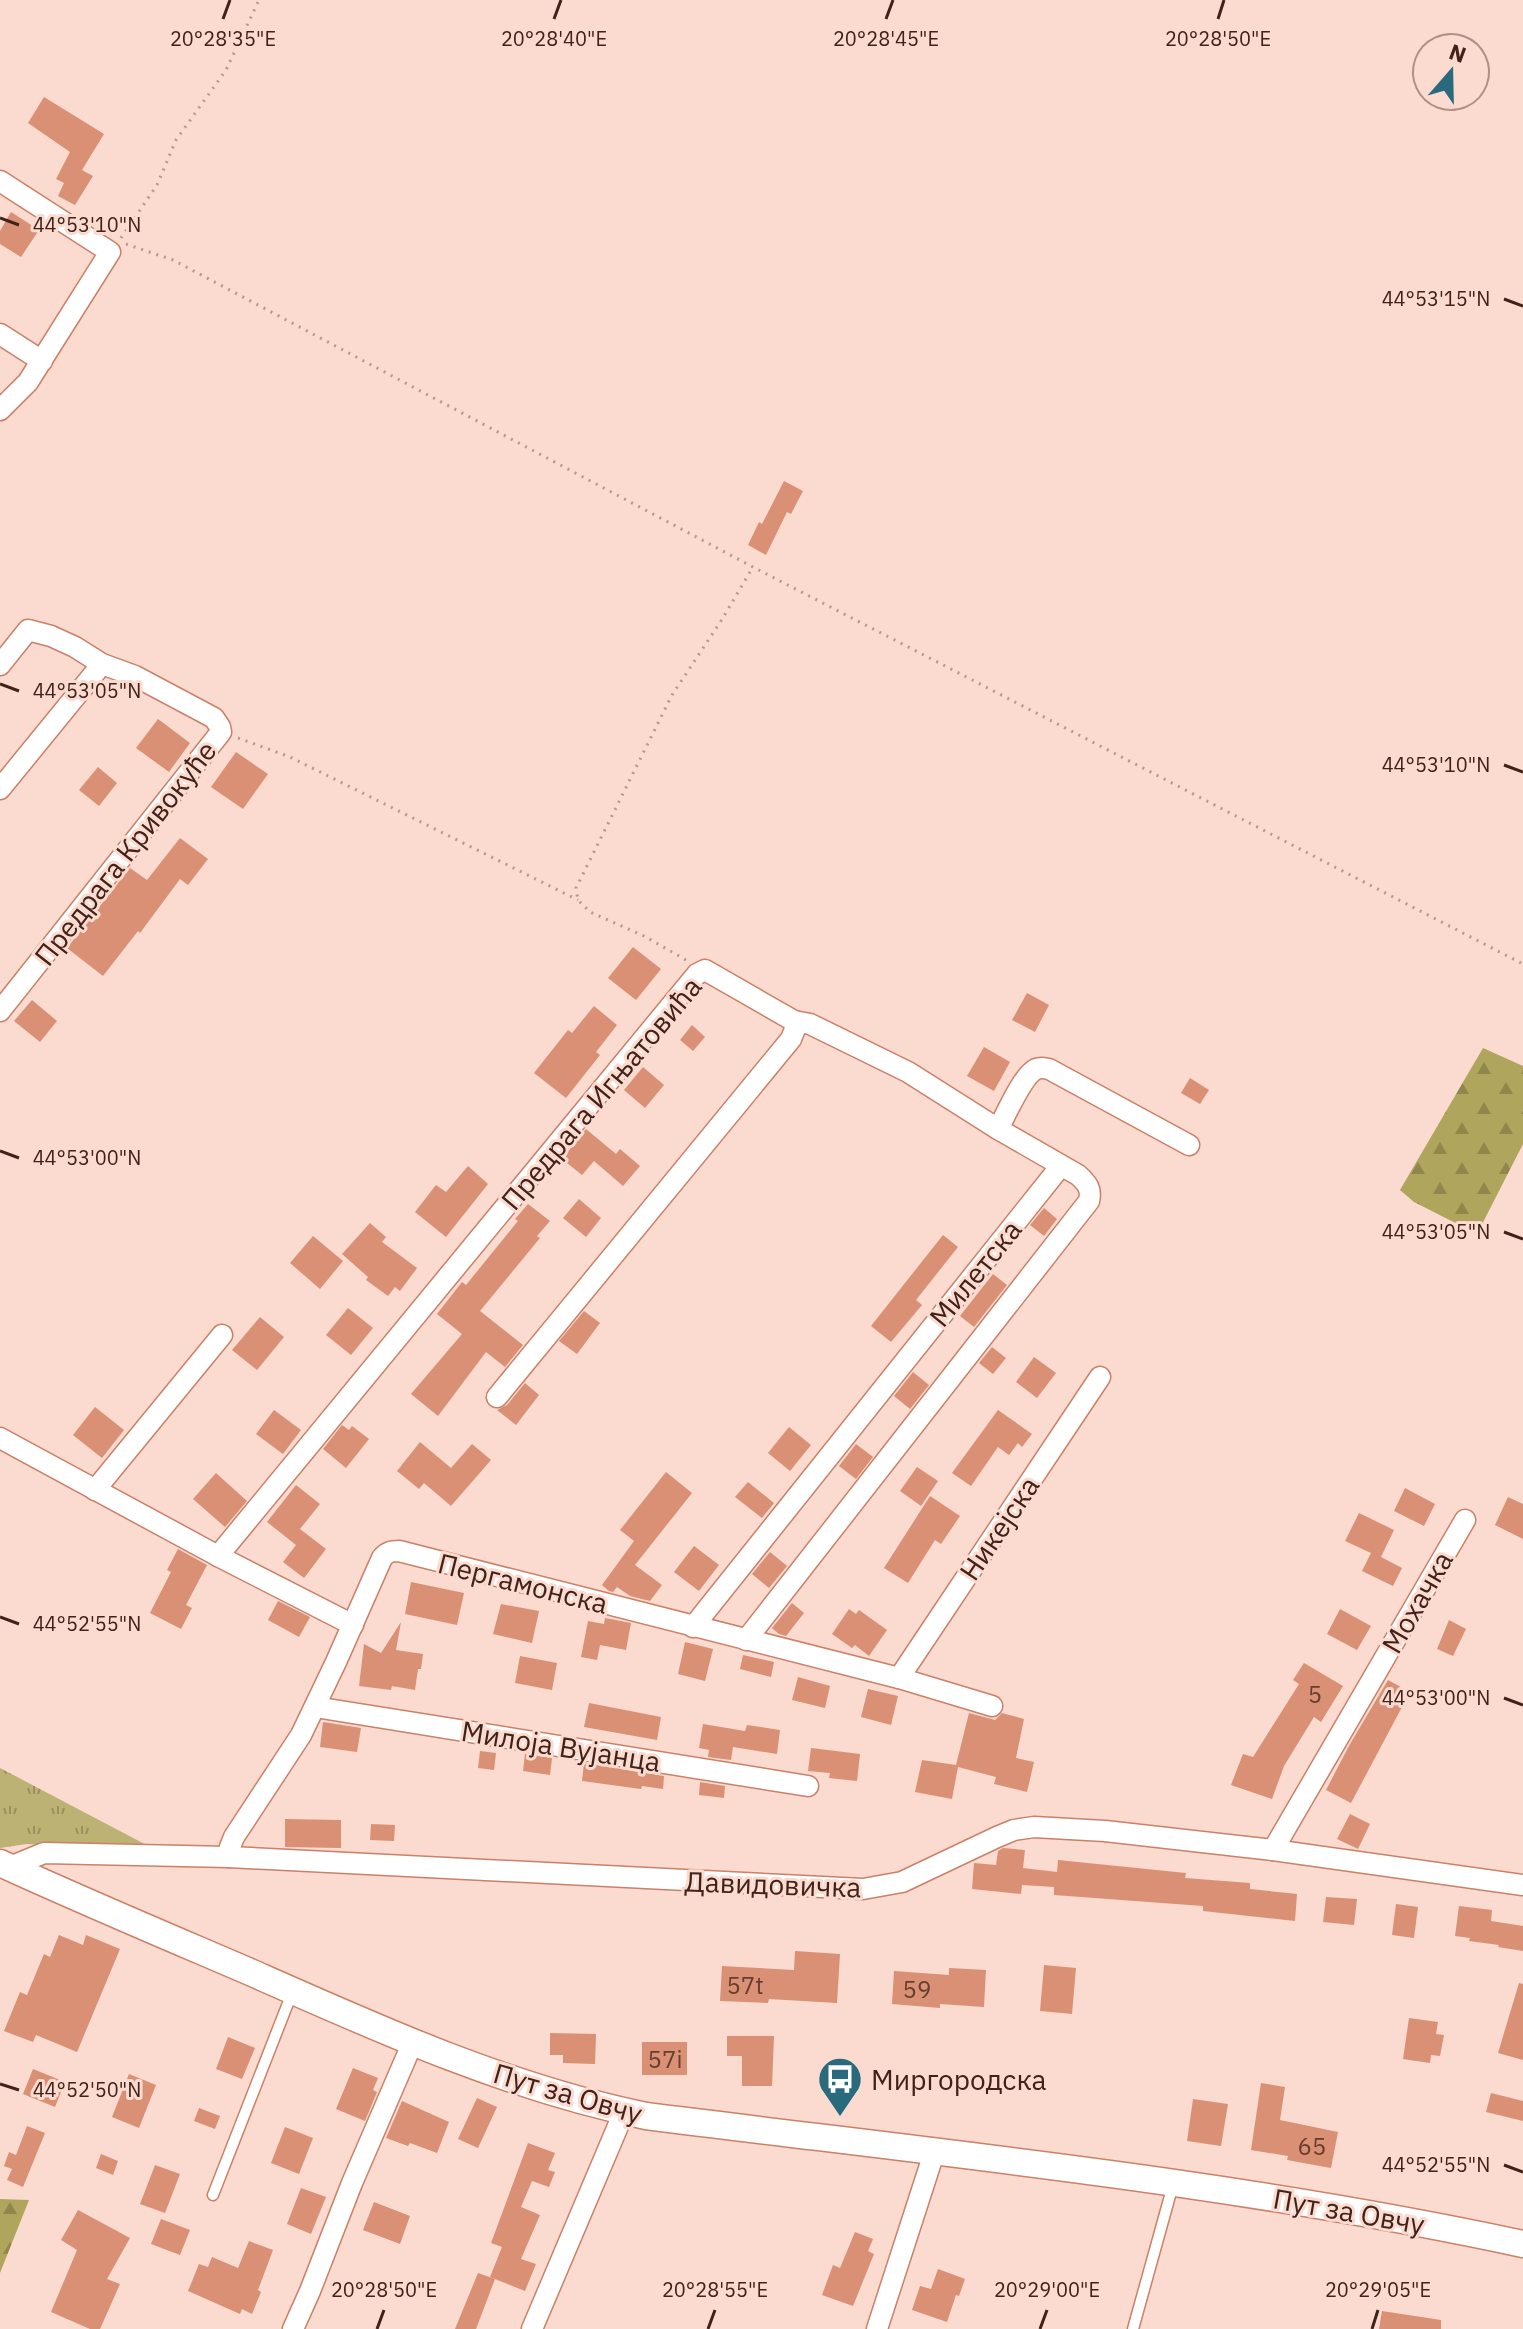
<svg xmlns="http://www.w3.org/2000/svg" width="1523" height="2329" viewBox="0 0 1523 2329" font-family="'IBM Plex Sans',sans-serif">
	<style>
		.grass { fill: url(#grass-tufts) }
		.forest { fill: url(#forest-firs) }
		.building { fill: #da9075 }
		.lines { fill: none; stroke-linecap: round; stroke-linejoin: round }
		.service-casing { stroke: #ca8167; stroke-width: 13 }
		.minor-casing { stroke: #ca8167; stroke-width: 23 }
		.tertiary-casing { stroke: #ca8167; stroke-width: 29 }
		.path { stroke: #b8988e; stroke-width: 3; stroke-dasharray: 2 6; stroke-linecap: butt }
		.service { stroke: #fff; stroke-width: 10 }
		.minor { stroke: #fff; stroke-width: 20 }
		.tertiary { stroke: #fff; stroke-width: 26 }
		.ticks { fill: none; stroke: #402218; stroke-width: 3 }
		.labels { text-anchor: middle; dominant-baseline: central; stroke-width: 6; stroke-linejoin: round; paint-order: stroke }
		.number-label { font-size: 24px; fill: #663e2f }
		.street-label { font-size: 28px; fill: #402218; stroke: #fbdacf }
		.poi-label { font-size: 28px; fill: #402218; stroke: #fbdacf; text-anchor: start }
		.ticks-label { font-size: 20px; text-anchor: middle; fill: #402218; stroke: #fbdacf; stroke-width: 6; stroke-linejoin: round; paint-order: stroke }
	</style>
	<defs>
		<pattern id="grass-tufts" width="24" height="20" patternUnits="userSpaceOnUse" patternTransform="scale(2)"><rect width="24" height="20" fill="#bbb273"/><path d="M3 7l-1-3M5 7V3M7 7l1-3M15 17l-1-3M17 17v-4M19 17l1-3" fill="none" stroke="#99905d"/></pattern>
		<pattern id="forest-firs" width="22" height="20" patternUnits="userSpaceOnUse" patternTransform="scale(2)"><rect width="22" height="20" fill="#b0a55c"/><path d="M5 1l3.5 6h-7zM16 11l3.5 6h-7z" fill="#91864b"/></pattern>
	</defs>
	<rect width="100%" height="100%" fill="#fbdacf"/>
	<polygon class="grass" points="0,1768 156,1850 27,1844 0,1848"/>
	<g class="forest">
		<polygon points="1483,1048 1523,1066 1523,1144 1477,1234 1414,1202 1400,1190"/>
		<polygon points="0,2199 29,2200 0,2273"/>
	</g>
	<g class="building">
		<polygon points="44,97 104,134 82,170 93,176 75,205 58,196 64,183 56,179 70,152 28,123"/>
		<polygon points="11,212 39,230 21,257 0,244 0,231"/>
		<polygon points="784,481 803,491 791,514 787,512 766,555 748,545 759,522 762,524"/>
		<polygon points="158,719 190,743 169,772 136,748"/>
		<polygon points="236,752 268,774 243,809 211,787"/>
		<polygon points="98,767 117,783 99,806 79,790"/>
		<polygon points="180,838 208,859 188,885 180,879 140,933 138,931 103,976 67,948 130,868 147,880"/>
		<polygon points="633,947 661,969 636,1000 608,978"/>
		<polygon points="1027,993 1049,1005 1035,1032 1012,1020"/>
		<polygon points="32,1000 57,1021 40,1042 14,1021"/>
		<polygon points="594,1006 617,1025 596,1052 600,1055 566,1098 534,1073 568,1030 572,1033"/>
		<polygon points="692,1025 705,1037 693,1051 680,1040"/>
		<polygon points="984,1047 1010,1062 994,1091 967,1076"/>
		<polygon points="643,1067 664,1085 645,1108 624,1090"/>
		<polygon points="1190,1078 1209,1090 1200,1104 1181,1093"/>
		<polygon points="586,1129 616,1154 620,1149 640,1166 623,1186 594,1161 582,1175 562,1159"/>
		<polygon points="468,1166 488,1184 446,1237 415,1212 436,1185 446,1192"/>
		<polygon points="579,1199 601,1218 586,1237 563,1218"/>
		<polygon points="528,1204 550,1221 537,1236 540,1238 480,1311 523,1345 505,1367 486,1352 438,1416 411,1394 462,1334 437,1314 462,1282 466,1285 518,1221 515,1219"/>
		<polygon points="1044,1208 1057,1219 1044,1236 1030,1225"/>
		<polygon points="370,1223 386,1237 382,1242 417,1268 400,1291 395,1287 388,1296 366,1280 368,1277 342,1254"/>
		<polygon points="943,1235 958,1247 916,1300 922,1305 891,1342 871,1326"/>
		<polygon points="313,1236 343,1261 320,1289 290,1263"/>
		<polygon points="993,1274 1007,1285 974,1327 960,1316"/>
		<polygon points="348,1308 373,1328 351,1355 326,1335"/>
		<polygon points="584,1311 600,1323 577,1354 559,1341"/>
		<polygon points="260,1317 284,1337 257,1370 232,1350"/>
		<polygon points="992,1347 1006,1358 993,1374 979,1363"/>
		<polygon points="1034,1357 1056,1373 1037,1398 1016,1382"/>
		<polygon points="913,1372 929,1385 910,1409 894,1396"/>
		<polygon points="525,1383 539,1395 516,1425 497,1410 507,1405"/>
		<polygon points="95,1407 124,1430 102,1458 73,1435"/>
		<polygon points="274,1410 301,1430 283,1454 256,1434"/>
		<polygon points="998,1410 1032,1434 1022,1447 1018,1443 1009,1455 998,1447 971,1486 952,1473"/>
		<polygon points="342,1425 349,1430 352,1426 369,1439 346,1468 323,1449"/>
		<polygon points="789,1427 811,1445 790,1471 768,1453"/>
		<polygon points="420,1442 451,1468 472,1444 491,1460 451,1506 424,1483 419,1489 397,1471"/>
		<polygon points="856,1444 873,1457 856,1479 839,1466"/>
		<polygon points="917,1467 938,1481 921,1506 900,1491"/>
		<polygon points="666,1472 692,1493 635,1565 662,1585 650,1601 630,1596 617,1587 613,1592 609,1591 602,1585 634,1541 620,1530"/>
		<polygon points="216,1473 247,1501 225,1527 193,1499"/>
		<polygon points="748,1482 774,1503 762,1518 735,1497"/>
		<polygon points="296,1485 320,1504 300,1529 326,1549 304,1578 283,1562 296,1545 267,1522"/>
		<polygon points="1405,1488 1435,1504 1424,1526 1394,1511"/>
		<polygon points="930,1496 960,1516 941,1544 935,1540 908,1583 884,1568"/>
		<polygon points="1508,1497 1523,1504 1523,1539 1495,1525"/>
		<polygon points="1359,1513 1394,1530 1381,1557 1402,1568 1393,1586 1362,1571 1371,1553 1345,1541"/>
		<polygon points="694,1546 719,1565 699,1591 674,1572"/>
		<polygon points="178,1549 207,1565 186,1605 192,1608 181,1629 150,1613 171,1572 167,1570"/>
		<polygon points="770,1552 787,1566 769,1588 752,1574"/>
		<polygon points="411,1582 464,1593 457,1625 405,1614"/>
		<polygon points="278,1601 310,1617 299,1637 268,1620"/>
		<polygon points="792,1603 804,1613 786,1636 779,1634 772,1628"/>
		<polygon points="501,1604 539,1611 532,1643 493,1634"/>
		<polygon points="849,1609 856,1614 859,1610 887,1630 869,1656 855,1645 852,1648 832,1634"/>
		<polygon points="1340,1609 1371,1626 1357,1650 1327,1634"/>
		<polygon points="605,1618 631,1623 626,1650 600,1645 597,1660 581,1657 588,1621 604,1624"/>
		<polygon points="1449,1620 1466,1629 1453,1656 1437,1649"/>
		<polygon points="401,1622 396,1650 423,1654 421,1669 418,1669 415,1690 392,1686 391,1690 359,1686 364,1644 381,1653"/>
		<polygon points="685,1642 713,1649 705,1681 678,1674"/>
		<polygon points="743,1655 774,1662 771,1677 740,1669"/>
		<polygon points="520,1656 557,1663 552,1690 515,1683"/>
		<polygon points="1304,1663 1343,1686 1321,1722 1314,1717 1284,1766 1272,1799 1231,1785 1243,1754 1253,1757 1299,1684 1293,1680"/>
		<polygon points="798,1677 830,1686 825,1708 792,1700"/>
		<polygon points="1388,1680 1410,1692 1351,1803 1326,1790 1350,1744"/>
		<polygon points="868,1689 898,1696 891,1725 861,1717"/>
		<polygon points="589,1703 661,1717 657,1740 584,1727"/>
		<polygon points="969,1713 995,1720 1002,1713 1024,1719 1016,1758 1034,1762 1027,1792 994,1784 996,1777 958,1767 952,1799 915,1792 922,1760 956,1765"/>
		<polygon points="323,1722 361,1728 357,1752 320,1747"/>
		<polygon points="703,1724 745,1731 747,1725 780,1730 777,1754 733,1747 731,1760 708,1757 709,1750 699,1748"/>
		<polygon points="811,1748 860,1754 857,1781 829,1778 830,1773 808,1771"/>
		<polygon points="480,1751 496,1753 494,1770 478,1768"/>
		<polygon points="525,1754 552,1758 550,1775 523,1771"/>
		<polygon points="584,1763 664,1776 663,1789 642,1786 641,1789 582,1781"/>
		<polygon points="700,1782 725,1786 724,1798 699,1795"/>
		<polygon points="1350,1814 1370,1824 1358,1849 1337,1839"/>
		<polygon points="285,1819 341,1820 341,1848 285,1847"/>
		<polygon points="371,1824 395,1825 394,1841 370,1840"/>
		<polygon points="1003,1848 1025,1850 1023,1868 1057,1872 1058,1860 1186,1873 1185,1878 1250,1883 1250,1889 1297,1894 1295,1921 1203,1911 1203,1906 1054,1895 1054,1887 1022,1885 1021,1894 972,1889 974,1863 996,1865 998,1851"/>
		<polygon points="1326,1897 1357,1899 1354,1925 1323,1922"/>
		<polygon points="1396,1904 1418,1907 1414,1938 1392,1935"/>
		<polygon points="1459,1906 1492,1910 1491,1921 1523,1926 1523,1951 1498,1947 1499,1945 1469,1941 1470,1938 1455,1936"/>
		<polygon points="59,1935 83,1945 86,1935 120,1949 77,2052 36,2035 33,2042 4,2031 20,1992 27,1995 44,1954 50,1957"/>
		<polygon points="795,1951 840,1954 837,2003 769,1999 768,2003 720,2001 722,1966 794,1970"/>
		<polygon points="1044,1965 1076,1968 1072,2014 1040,2011"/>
		<polygon points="949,1968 986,1970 984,2007 940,2004 940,2008 892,2004 894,1971 949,1975"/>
		<polygon points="1519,1983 1523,1984 1523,2060 1498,2053"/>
		<polygon points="1409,2018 1438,2022 1436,2034 1444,2035 1440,2056 1431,2055 1430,2063 1403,2059"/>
		<polygon points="550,2033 596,2034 595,2064 563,2063 563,2055 550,2055"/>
		<polygon points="727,2036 774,2036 772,2086 742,2086 742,2056 727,2056"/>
		<polygon points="228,2037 255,2048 242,2079 216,2069"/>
		<rect x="642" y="2042" width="45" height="33"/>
		<polygon points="353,2068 378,2078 373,2090 377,2092 365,2121 336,2109"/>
		<polygon points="33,2069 65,2082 55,2107 23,2094"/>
		<polygon points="129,2074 156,2085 139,2128 112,2117"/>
		<polygon points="1261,2083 1285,2087 1280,2120 1338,2132 1331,2168 1287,2160 1288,2156 1251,2150"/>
		<polygon points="1491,2093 1523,2101 1523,2121 1486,2112"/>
		<polygon points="477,2098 497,2107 478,2148 458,2139"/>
		<polygon points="1193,2099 1228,2104 1221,2146 1187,2141"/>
		<polygon points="402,2101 449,2122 437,2153 410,2143 408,2146 386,2138"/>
		<polygon points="199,2108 220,2116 215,2129 194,2121"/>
		<polygon points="27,2126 45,2133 23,2187 7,2180 12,2169 4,2166 9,2152 16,2155"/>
		<polygon points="285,2127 313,2138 299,2174 271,2163"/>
		<polygon points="528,2143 555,2153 548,2170 555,2172 549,2187 532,2181 521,2207 540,2215 521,2259 536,2264 525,2291 490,2277 502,2247 491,2243"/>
		<polygon points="101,2154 118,2161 113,2175 96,2168"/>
		<polygon points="155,2165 180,2174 165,2213 140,2204"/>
		<polygon points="301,2188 326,2197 311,2234 287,2224"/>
		<polygon points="374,2202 410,2216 400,2244 363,2230"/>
		<polygon points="78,2210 130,2238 107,2279 120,2284 100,2329 90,2329 51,2312 77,2250 61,2240"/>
		<polygon points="161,2219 190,2230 180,2255 151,2244"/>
		<polygon points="855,2232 873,2239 868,2251 874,2254 853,2306 822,2295 833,2265 840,2268"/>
		<polygon points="249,2241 273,2250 258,2290 261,2292 252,2314 242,2309 240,2314 188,2291 199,2264 208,2267 212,2257 238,2268"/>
		<polygon points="938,2269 965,2279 959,2296 956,2295 947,2322 912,2310 920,2286 931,2289"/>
		<polygon points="478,2273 495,2279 476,2329 455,2329"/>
		<polygon points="1382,2311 1441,2320 1441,2329 1379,2329"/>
	</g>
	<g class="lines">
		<g class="service-casing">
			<g id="service">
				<polyline points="213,2195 292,1993"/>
				<polyline points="1133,2329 1173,2185"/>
			</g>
		</g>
		<g class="minor-casing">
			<g id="minor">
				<polyline points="0,181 110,252 28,382 0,410"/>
				<polyline points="0,334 42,361"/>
				<polyline points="0,665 28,630 51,636 75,647 102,664 135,676 214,718 220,727 221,732 0,1011"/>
				<polyline points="0,789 102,664"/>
				<polyline points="794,1021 810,1024 908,1072 998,1129"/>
				<polyline points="0,1438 218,1556 353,1625"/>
				<polyline points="95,1490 222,1335"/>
				<polyline points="218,1556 697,974 705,970 794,1021 795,1029 791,1039 497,1397"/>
				<polyline points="693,1627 1060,1167"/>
				<path d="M746,1640L1089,1201C1092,1189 1087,1183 1078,1175L998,1129C1006,1115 1022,1076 1036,1069C1041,1067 1043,1068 1049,1069L1189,1145"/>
				<polyline points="899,1678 1100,1377"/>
				<polyline points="315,1707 808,1786"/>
				<polyline points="1273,1850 1465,1520"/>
				<path d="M229,1857L230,1847L234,1837L301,1735L336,1662L382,1558C387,1552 391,1551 399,1551L899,1678L992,1706"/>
				<polyline points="10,1867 44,1853 229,1857 863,1889 902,1882 997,1837 1014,1830 1034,1827 1105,1831 1273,1850 1523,1885"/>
				<polyline points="293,2329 310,2291 352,2183 412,2044"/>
				<polyline points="532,2329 624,2112"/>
				<polyline points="877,2329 934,2153"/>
			</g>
		</g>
		<g class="tertiary-casing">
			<path id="tertiary" d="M0,1863C85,1902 171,1938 257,1975C383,2031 510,2088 646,2116C939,2153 1234,2182 1523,2244"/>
		</g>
		<g class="path">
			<polyline points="121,238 157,185 176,140 226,70 259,0"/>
			<polyline points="126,244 173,260 753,567 1523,964"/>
			<polyline points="238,738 290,757 578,900"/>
			<polyline points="686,960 644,936 590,912 578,900 576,888 672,695 721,621 753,567"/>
		</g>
		<use href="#service" class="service"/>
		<use href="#minor" class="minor"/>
		<use href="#tertiary" class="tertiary"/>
	</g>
	<path class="ticks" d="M223,19L230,0M554,19L561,0M886,19L893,0M1218,19L1224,0M0,218L19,225M1504,299L1523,306M0,684L19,691M1504,765L1523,772M0,1151L19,1158M1504,1232L1523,1239M0,1617L19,1624M1504,1698L1523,1705M0,2084L19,2090M1504,2165L1523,2172M377,2329L384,2310M708,2329L715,2310M1040,2329L1047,2310M1372,2329L1378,2310"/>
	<defs>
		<g id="bus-pin" transform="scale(2.3)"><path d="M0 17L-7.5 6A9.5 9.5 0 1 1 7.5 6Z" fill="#296a7d" stroke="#fbdacf"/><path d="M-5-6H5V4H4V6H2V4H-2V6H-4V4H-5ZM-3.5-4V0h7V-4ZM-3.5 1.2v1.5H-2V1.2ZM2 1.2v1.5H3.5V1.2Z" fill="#fff"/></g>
	</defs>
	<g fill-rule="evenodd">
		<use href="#bus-pin" x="840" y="2079"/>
	</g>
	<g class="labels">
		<g class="number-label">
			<text x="1315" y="1694">5</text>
			<text x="745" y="1985">57t</text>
			<text x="917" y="1989">59</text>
			<text x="665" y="2059">57i</text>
			<text x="1312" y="2146">65</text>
		</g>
		<g class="street-label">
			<text transform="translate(125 853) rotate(-52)">Предрага Кривокуће</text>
			<text transform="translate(601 1093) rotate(-50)">Предрага Игњатовића</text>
			<text transform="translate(975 1273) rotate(-51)">Милетска</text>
			<text transform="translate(999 1528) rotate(-56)">Никејска</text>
			<text transform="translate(523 1583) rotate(14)">Пергамонска</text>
			<text transform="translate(1417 1602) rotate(-60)">Мохачка</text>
			<text transform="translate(561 1746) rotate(9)">Милоја Вујанца</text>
			<text transform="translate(773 1884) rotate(2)">Давидовичка</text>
			<text transform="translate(568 2093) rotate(16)">Пут за Овчу</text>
			<text transform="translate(1349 2211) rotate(10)">Пут за Овчу</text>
		</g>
		<g class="poi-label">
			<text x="871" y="2079">Миргородска</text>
		</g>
	</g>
	<g class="ticks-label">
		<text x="223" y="46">20°28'35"E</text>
		<text x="554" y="46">20°28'40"E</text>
		<text x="886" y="46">20°28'45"E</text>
		<text x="1218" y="46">20°28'50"E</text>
		<text x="87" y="232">44°53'10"N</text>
		<text x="1436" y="306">44°53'15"N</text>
		<text x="87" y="698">44°53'05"N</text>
		<text x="1436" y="772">44°53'10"N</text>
		<text x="87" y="1165">44°53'00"N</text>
		<text x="1436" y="1239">44°53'05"N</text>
		<text x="87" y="1631">44°52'55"N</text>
		<text x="1436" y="1705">44°53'00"N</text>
		<text x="87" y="2097">44°52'50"N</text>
		<text x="1436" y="2172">44°52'55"N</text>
		<text x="384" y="2297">20°28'50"E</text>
		<text x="715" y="2297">20°28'55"E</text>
		<text x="1047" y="2297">20°29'00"E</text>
		<text x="1378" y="2297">20°29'05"E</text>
	</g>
	<g transform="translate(1451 72) rotate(20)"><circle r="38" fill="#fbdacf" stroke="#b09086" stroke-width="2"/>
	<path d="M0-6L14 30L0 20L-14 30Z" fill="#296a7d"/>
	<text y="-12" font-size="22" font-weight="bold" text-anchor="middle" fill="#402218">N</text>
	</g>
</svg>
